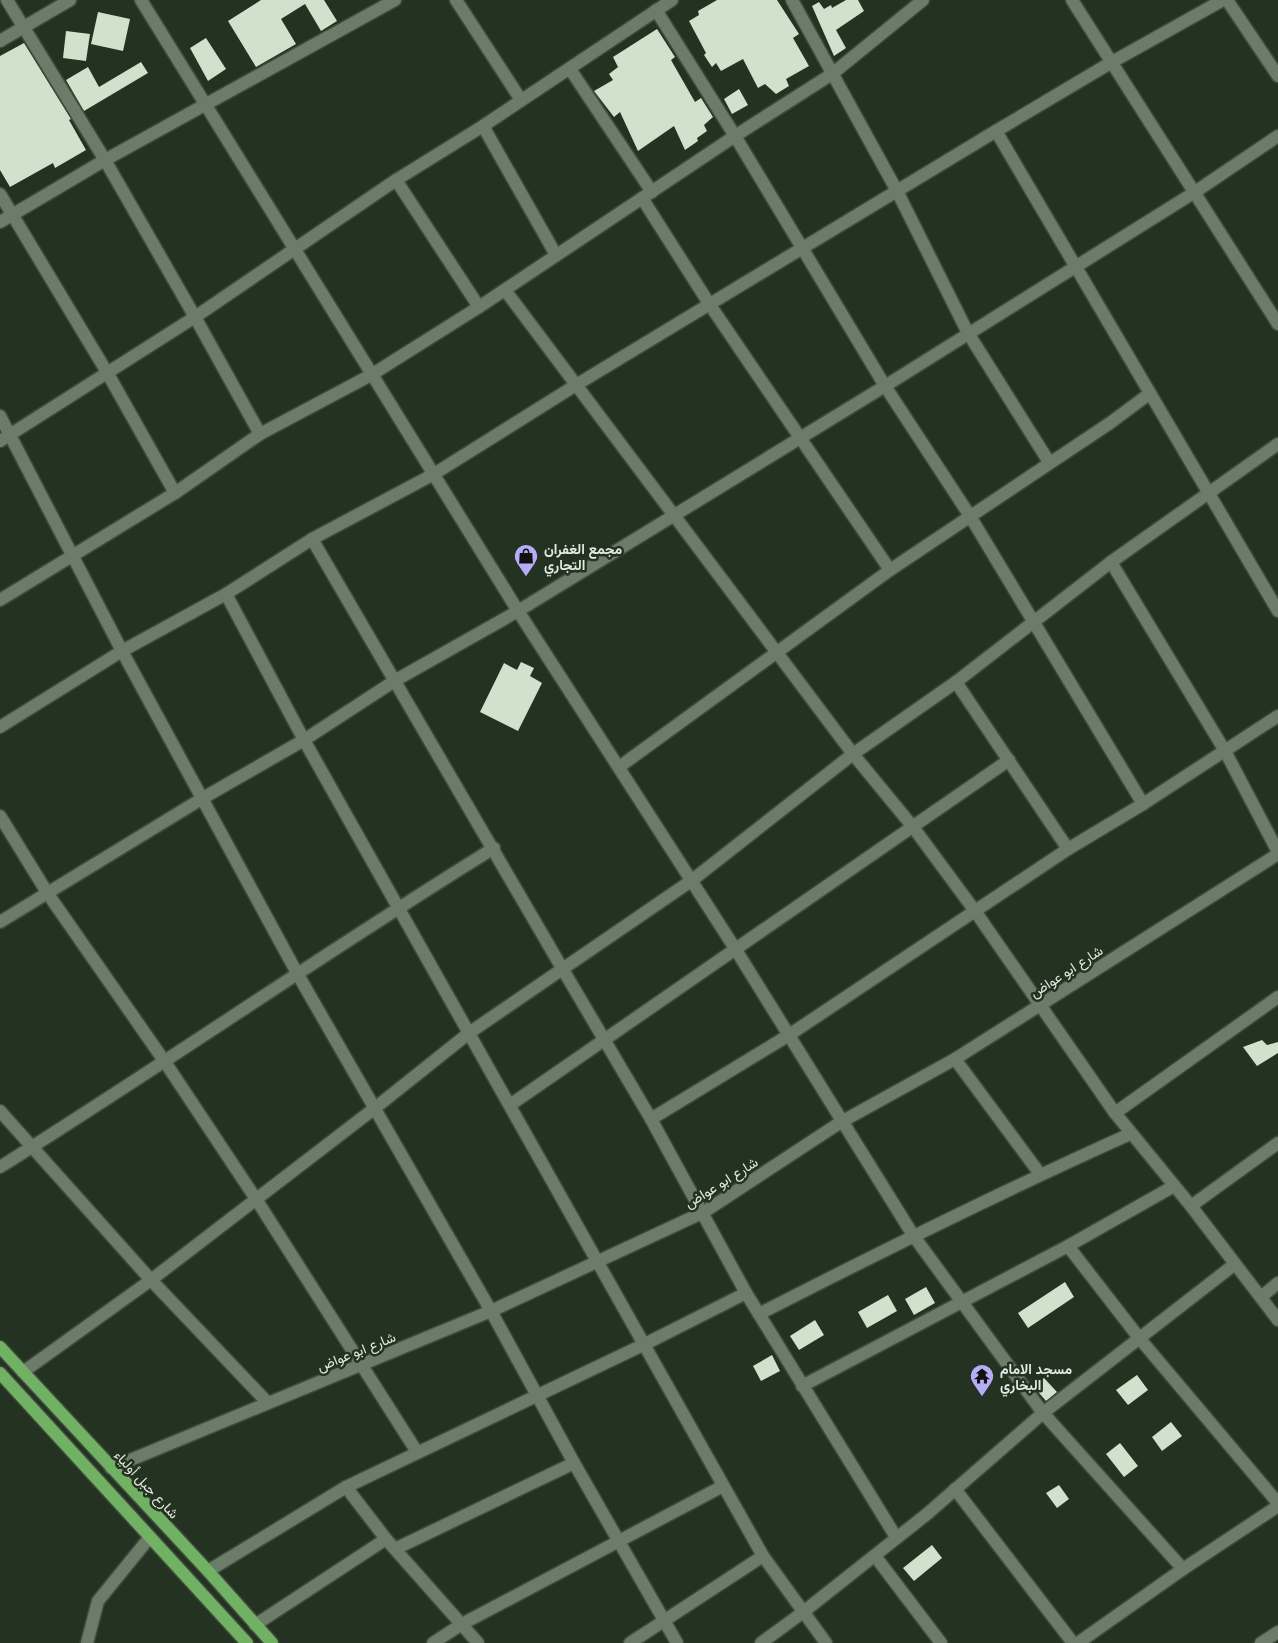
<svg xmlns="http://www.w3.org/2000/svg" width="1278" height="1643" viewBox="0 0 1278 1643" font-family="'Noto Sans',Vazirmatn,sans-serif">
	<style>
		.building { fill: #d0e2cc }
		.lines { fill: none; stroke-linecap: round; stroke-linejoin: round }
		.street-casing { stroke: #404c3d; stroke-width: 15 }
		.primary-casing { stroke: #404c3d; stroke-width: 15 }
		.street { stroke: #6b7c68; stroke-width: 12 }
		.primary { stroke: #71b163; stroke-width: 12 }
		.labels { text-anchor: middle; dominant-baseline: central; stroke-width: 5; stroke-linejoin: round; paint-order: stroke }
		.poi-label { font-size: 14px; font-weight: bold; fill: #e2ebe0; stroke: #243221; text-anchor: start }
		.street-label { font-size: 14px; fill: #e2ebe0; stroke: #243221 }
	</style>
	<rect width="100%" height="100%" fill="#243221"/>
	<g class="building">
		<polygon points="261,0 324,0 337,21 321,31 305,4 281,19 296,44 256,67 228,21"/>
		<polygon points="717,0 777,0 799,34 793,38 809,66 786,79 789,86 776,94 765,84 758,88 743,59 721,71 716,63 712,67 704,55 706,53 689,21 699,15 698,11"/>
		<polygon points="846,0 858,0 864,11 836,30 846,48 834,56 812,6 819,2 824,9 831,5 832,8"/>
		<polygon points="98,12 130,19 123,51 91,44"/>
		<polygon points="657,29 675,57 671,60 695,102 701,98 713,117 704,125 707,131 697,138 698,141 685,150 674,126 638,151 620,112 614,117 594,91 613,80 609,74 618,67 613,57"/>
		<polygon points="66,31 90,34 86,61 63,58"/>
		<polygon points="206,38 226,69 208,81 190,48"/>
		<polygon points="24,43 71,119 69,120 86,150 55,168 53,163 10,187 0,170 0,56"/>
		<polygon points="141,62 148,73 84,111 66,80 88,67 99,87"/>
		<polygon points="739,89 748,105 732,114 724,99"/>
		<polygon points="521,662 534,668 530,676 542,683 518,731 480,712 504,663 517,670"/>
		<polygon points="1262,1040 1267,1045 1278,1042 1278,1053 1257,1066 1243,1047"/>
		<polygon points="1065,1282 1074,1297 1028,1328 1018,1313"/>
		<polygon points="926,1287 935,1303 914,1315 905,1299"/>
		<polygon points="888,1295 897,1311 867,1328 858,1312"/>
		<polygon points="815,1320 824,1335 799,1350 790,1336"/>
		<polygon points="772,1355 780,1371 761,1381 753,1366"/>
		<polygon points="1137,1375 1148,1390 1128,1405 1116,1390"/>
		<polygon points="1044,1378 1057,1392 1046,1401 1034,1387"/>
		<polygon points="1171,1422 1182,1436 1162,1451 1152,1437"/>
		<polygon points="1120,1443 1138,1466 1124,1477 1106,1454"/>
		<polygon points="1059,1485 1069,1499 1057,1508 1046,1493"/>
		<polygon points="932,1545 942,1558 914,1581 903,1568"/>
	</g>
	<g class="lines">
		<g class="street-casing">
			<g id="street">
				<polyline points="7,0 105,160 195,317 260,434"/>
				<polyline points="141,0 518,611 736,950 913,1235 1043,1413 1183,1569"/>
				<polyline points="456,0 521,100"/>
				<polyline points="792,0 897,191 968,333 1049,462"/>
				<polyline points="1072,0 1278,324"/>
				<polyline points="1227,0 1278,76"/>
				<polyline points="656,10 735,136 885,386 970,516 1143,804"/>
				<polyline points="0,41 70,0"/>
				<polyline points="570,69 652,192"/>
				<polyline points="483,126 556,255"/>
				<polyline points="996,131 1278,611"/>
				<polyline points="396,180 479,307"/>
				<polyline points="0,194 108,374 175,493"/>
				<polyline points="642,198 710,305 890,570"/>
				<polyline points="0,222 105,160 395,0"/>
				<polyline points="505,290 853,754 913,827 975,911 1115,1113 1191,1206 1278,1320"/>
				<polyline points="0,416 122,651 297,973 491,1311 574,1463 677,1643"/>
				<polyline points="0,441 195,317 396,180 483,126 672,0"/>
				<polyline points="312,539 562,968 651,1119 746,1293 896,1537"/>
				<polyline points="1111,562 1225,751 1278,852"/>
				<polyline points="226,594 304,740 763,1556 826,1643"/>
				<polyline points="0,600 175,493 260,434 371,375 479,307 735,136 832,74 923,0"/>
				<polyline points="956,682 1068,849"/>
				<polyline points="0,727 122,651 226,594 312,539 434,474 576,385 996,131 1112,62 1223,0"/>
				<polyline points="619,767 890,570 1110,423 1149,394"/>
				<polyline points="0,816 48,894 165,1062 256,1199 417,1452"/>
				<polyline points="0,922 203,798 304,740 396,680 518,611 885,386 1195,192 1278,136"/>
				<polyline points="955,1059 1040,1174"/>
				<polyline points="510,1105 1009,760"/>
				<polyline points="0,1111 151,1280 267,1402"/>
				<polyline points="1115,1113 1278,997"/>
				<polyline points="651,1119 789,1035 1068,849 1143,804 1278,716"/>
				<path d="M0,1167C166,1063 327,951 494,848"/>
				<polyline points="1191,1206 1278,1143"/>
				<polyline points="1068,1246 1140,1339 1278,1503"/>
				<polyline points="1261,1297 1278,1283"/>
				<path d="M759,1314C882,1251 1005,1190 1130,1134"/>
				<polyline points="23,1372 151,1280 375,1108 469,1033 691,881 853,754 956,682 1111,562 1278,444"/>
				<polyline points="802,1386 1068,1246 1174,1186"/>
				<polyline points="111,1468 491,1311 704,1212 841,1122 955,1059 1278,854"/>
				<polyline points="346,1487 386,1539 478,1643"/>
				<polyline points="955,1489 1073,1643"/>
				<polyline points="395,1549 574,1463"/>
				<polyline points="875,1556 941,1643"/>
				<polyline points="208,1571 346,1487 645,1344 746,1293"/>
				<polyline points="255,1625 386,1539"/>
				<polyline points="87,1643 98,1601 150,1537"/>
				<polyline points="433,1643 462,1624 723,1486"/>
				<polyline points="630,1643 763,1556"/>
				<polyline points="761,1643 802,1613 927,1514 1043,1413 1235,1264"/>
				<polyline points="1078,1643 1183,1569 1278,1506"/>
				<polyline points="1261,1643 1278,1632"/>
			</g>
		</g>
		<g class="primary-casing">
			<g id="primary">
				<polyline points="0,1347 208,1571 272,1643"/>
				<polyline points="0,1373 247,1643"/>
			</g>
		</g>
		<use href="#street" class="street"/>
		<use href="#primary" class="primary"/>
	</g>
	<defs>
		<g id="shop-pin" transform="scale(1.25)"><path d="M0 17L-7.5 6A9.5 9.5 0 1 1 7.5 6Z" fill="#b6acf8" stroke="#243221"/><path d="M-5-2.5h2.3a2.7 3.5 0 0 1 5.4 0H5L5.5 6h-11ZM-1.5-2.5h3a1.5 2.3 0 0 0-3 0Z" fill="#111"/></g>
		<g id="temple-pin" transform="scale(1.25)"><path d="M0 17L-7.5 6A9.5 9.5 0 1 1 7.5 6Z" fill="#b6acf8" stroke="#243221"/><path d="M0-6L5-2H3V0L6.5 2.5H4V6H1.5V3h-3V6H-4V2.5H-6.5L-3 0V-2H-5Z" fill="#111"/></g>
	</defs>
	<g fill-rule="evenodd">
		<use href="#shop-pin" x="526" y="556"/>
		<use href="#temple-pin" x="982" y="1376"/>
	</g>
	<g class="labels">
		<g class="poi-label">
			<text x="544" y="548">مجمع الغفران<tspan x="544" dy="16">التجاري</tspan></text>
			<text x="1000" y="1368">مسجد الامام<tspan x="1000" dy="16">البخاري</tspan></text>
		</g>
		<g class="street-label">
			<text transform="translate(1066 971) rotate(-33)">شارع ابو عواض</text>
			<text transform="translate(721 1182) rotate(-32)">شارع ابو عواض</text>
			<text transform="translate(356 1351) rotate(-22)">شارع ابو عواض</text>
			<text transform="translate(147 1484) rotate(47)">شارع جبل أولياء</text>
		</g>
	</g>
</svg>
